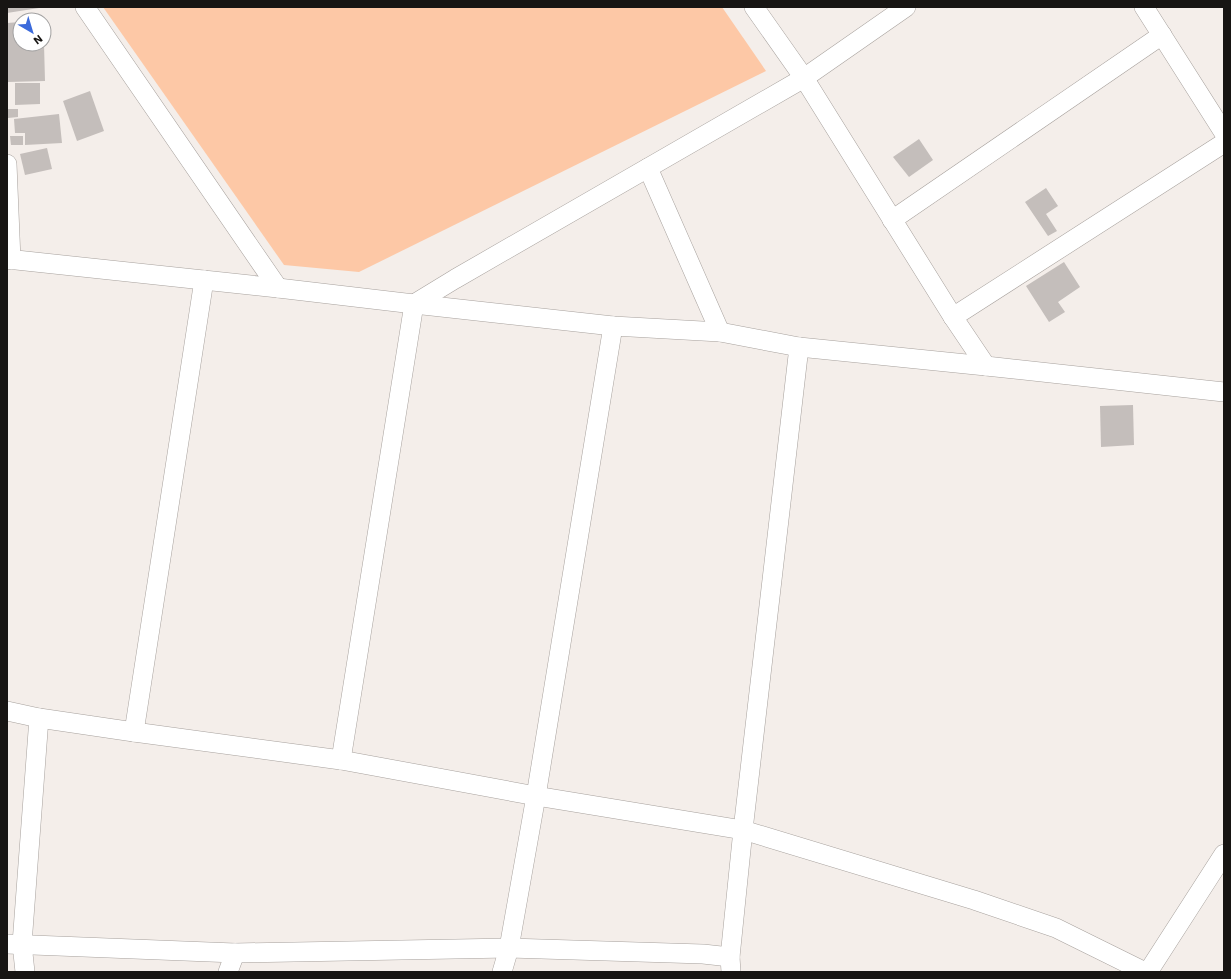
<svg xmlns="http://www.w3.org/2000/svg" width="1231" height="979" viewBox="0 0 1231 979" font-family="'Work Sans',sans-serif">
	<style>
		.pitch { fill: #fdc8a6 }
		.building { fill: #c4bebb }
		.lines { fill: none; stroke-linecap: round; stroke-linejoin: round }
		.minor-casing { stroke: #a7a19d; stroke-width: 20 }
		.minor { stroke: #fff; stroke-width: 19 }
	</style>
	<rect width="100%" height="100%" fill="#f4eeea"/>
	<polygon class="pitch" points="103,7 722,7 766,71 359,272 284,265"/>
	<g class="building">
		<polygon points="7,7 39,7 39,8 7,13"/>
		<polygon points="20,22 20,44 44,44 45,81 8,82 7,23"/>
		<polygon points="15,83 40,83 40,104 15,105"/>
		<polygon points="90,91 104,131 77,141 63,101"/>
		<polygon points="8,109 18,109 18,117 8,118"/>
		<polygon points="59,114 62,143 25,145 25,133 15,133 14,119"/>
		<polygon points="10,136 23,136 23,145 11,145"/>
		<polygon points="919,139 933,160 909,177 893,157"/>
		<polygon points="47,148 52,169 25,175 20,154"/>
		<polygon points="1046,188 1058,206 1046,214 1057,231 1048,236 1025,202"/>
		<polygon points="1064,262 1080,287 1058,302 1065,312 1049,322 1026,286"/>
		<polygon points="1133,405 1134,445 1101,447 1100,406"/>
	</g>
	<g class="lines">
		<g class="minor-casing">
			<g id="minor">
				<polyline points="85,7 278,288"/>
				<polyline points="754,7 804,78 953,317 986,366 1224,392"/>
				<polyline points="1144,7 1224,133"/>
				<polyline points="7,164 11,260"/>
				<polyline points="648,168 720,332"/>
				<polyline points="892,220 1162,35"/>
				<polyline points="7,259 278,288 414,304 613,326 720,332 799,347 986,366"/>
				<polyline points="953,317 1224,143"/>
				<polyline points="7,711 39,718 134,732 341,760 536,796 743,830 974,900 1056,928 1145,972"/>
				<polyline points="134,732 204,280"/>
				<polyline points="341,760 414,304 455,279 804,78 906,7"/>
				<polyline points="7,944 235,953 509,948 703,954 730,957"/>
				<polyline points="25,972 22,944 39,718"/>
				<polyline points="228,972 235,953"/>
				<polyline points="502,972 509,948 536,796 613,326"/>
				<polyline points="731,972 730,957 743,830 799,347"/>
				<polyline points="1148,972 1224,854"/>
			</g>
		</g>
		<use href="#minor" class="minor"/>
	</g>
	<rect width="1231" height="979" fill="none" stroke="#171513" stroke-width="16"/>
	<g transform="translate(32 32) rotate(142)"><circle r="19" fill="#ffffff" stroke="#a2a1a1"/>
	<path d="M0-3L7 15L0 10L-7 15Z" fill="#3b6adb"/>
	<text y="-6" font-size="11" font-weight="bold" text-anchor="middle" fill="#171513">N</text>
	</g>
</svg>
